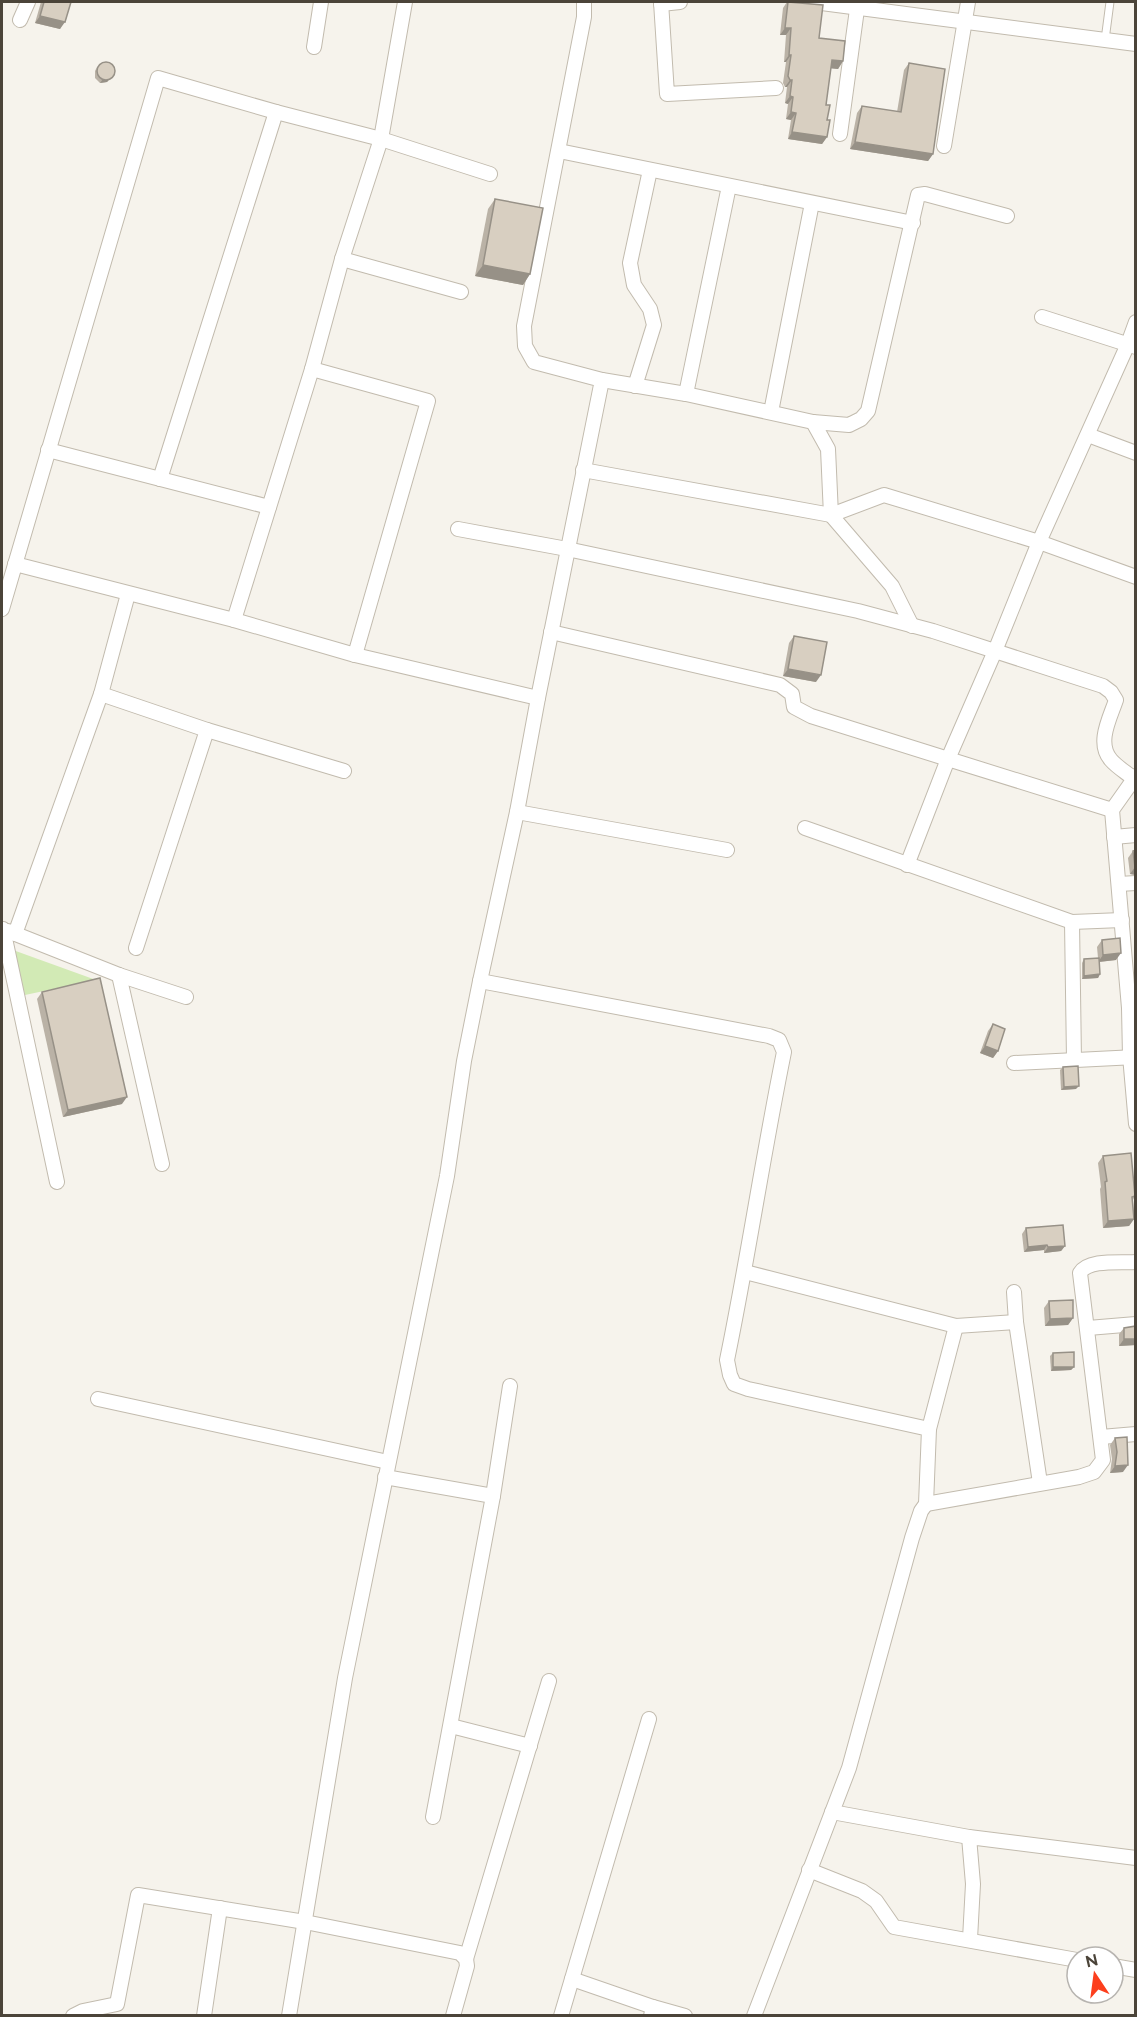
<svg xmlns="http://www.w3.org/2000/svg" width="1137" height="2017" viewBox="0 0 1137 2017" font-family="Raleway,sans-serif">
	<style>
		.green { fill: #d2eab5 }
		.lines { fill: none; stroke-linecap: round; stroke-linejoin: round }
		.service-casing { stroke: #c2bbae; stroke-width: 9 }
		.minor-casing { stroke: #c2bbae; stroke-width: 16 }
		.service { stroke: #fff; stroke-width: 7 }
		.minor { stroke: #fff; stroke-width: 14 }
		.wall { fill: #bab2a6 }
		.shaded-wall { fill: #979187 }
		.building { fill: #d8cfc1; stroke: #979187; stroke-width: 1.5 }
	</style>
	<rect width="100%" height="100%" fill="#f6f3ec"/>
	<polygon class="green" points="13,950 96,980 25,995"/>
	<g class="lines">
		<g class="service-casing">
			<polyline id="service" points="1105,40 1110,2"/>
		</g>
		<g class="minor-casing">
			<g id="minor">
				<polyline points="661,2 667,94 776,88"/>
				<polyline points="814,2 1136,44"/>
				<polyline points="661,4 680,2"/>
				<polyline points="20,20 28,2"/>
				<polyline points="314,47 321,2"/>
				<polyline points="840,134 858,2"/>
				<polyline points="944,146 968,2"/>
				<polyline points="559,151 913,223"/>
				<polyline points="342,259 461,292"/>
				<polyline points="1042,317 1136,347"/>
				<polyline points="312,369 428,401 355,655"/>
				<polyline points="602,380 686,394 813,422 849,425 861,419 868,411 918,195 925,194 1007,216"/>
				<polyline points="635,386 654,325 650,309 634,285 630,263 650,170"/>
				<polyline points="686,394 729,186"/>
				<polyline points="771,412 812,203"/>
				<polyline points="813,422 828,449 831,515 892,586 912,626"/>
				<polyline points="1088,435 1136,453"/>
				<polyline points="48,450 269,507"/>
				<polyline points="583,470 831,515 884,495 1039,542 1136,577"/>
				<polyline points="160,479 276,112"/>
				<path d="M458,529L567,549L858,611L933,631L1103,686L1111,692L1116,700C1110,718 1096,743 1111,760C1117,767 1127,773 1134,779"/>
				<polyline points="15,564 234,620 355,655 538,698"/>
				<polyline points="2,609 158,78 276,112 381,139 490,174"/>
				<polyline points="234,620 312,369 342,259 381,139 405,2"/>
				<polyline points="551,632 780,685 792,694 794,707 811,716 948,759 907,865"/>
				<polyline points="101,694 207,730 344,771"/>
				<polyline points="1136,776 1112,810 1129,1008 1130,1056 1136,1124"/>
				<polyline points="1112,810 948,759 995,651 1039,542 1128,344 1136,322"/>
				<polyline points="517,812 727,850"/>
				<polyline points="805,828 1072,922 1122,920"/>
				<polyline points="1114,837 1136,835"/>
				<polyline points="1119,884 1136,883"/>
				<polyline points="1072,922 1074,1060"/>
				<polyline points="3,929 57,1182"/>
				<polyline points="8,931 119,975 186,997"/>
				<polyline points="15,934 101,694 128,594"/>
				<polyline points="136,948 207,730"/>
				<polyline points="119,975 162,1164"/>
				<path d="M480,981L769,1036L779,1040L784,1052C763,1155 748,1258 727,1360L730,1375L734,1384L748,1389L929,1429L926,1504L921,1511L912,1538L849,1768L754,2016"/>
				<polyline points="1014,1063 1136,1057"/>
				<polyline points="745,1272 956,1326 1016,1322"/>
				<polyline points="1014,1292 1016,1322 1040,1483"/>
				<polyline points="1088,1328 1136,1324"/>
				<polyline points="98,1399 388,1462"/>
				<polyline points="929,1429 956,1326"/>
				<polyline points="1101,1437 1136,1434"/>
				<polyline points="385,1477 493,1496"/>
				<path d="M926,1504L1079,1477L1094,1472L1103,1460L1080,1273C1088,1259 1120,1263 1136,1262"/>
				<polyline points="451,1726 530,1746"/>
				<polyline points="832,1812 969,1837"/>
				<polyline points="433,1817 493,1496 510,1386"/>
				<polyline points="809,1870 862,1891 876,1901 894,1927 1077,1960"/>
				<polyline points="970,1939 973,1884 969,1837 1136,1858"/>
				<polyline points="466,1959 549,1681"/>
				<polyline points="1113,1966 1136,1970"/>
				<polyline points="572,1979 653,2007 651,2016"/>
				<polyline points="653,2007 685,2016"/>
				<polyline points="73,2016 83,2011 117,2004 138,1895 305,1922 460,1953 466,1959 467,1966 453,2016"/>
				<polyline points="204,2016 220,1908"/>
				<polyline points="289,2016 345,1678 447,1176 464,1061 480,981 517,812 538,698 602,380 534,362 525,346 524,326 584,17 584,2"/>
				<polyline points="561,2016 649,1719"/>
			</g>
		</g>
		<use href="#service" class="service"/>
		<use href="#minor" class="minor"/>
	</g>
	<g class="wall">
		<polygon points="41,2 71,2 60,29 35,23"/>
		<polygon points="787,2 819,38 843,61 838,69 831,68 826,105 827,137 822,144 788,139 791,120 786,119 788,104 785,103 787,87 785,87 783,83 786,62 784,62 786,35 780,35 783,8"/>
		<polygon points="909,63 933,154 928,161 850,149 857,113 862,106 897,112 904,70"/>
		<polygon points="97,67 114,74 107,82 100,83 95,78 95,71"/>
		<polygon points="495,199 530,274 523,285 475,276 488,209"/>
		<polygon points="794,636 816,682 783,676 789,643"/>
		<polygon points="1136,850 1136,875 1130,874 1128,858 1133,851"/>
		<polygon points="1102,940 1116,960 1099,962 1100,974 1098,978 1082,979 1082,963 1084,959 1098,958 1097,947"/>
		<polygon points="42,992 122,1104 63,1117 37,999"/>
		<polygon points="993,1024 998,1051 993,1058 980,1053 988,1031"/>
		<polygon points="1063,1067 1076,1089 1061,1090 1060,1070"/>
		<polygon points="1103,1156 1135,1196 1133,1200 1134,1219 1129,1226 1103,1228 1100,1189 1101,1187 1098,1163"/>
		<polygon points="1026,1228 1065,1246 1061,1251 1044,1253 1044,1250 1024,1252 1022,1234"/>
		<polygon points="1049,1301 1073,1318 1068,1325 1045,1326 1044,1308"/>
		<polygon points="1136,1326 1136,1345 1119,1346 1119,1334 1124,1328"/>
		<polygon points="1053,1353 1074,1367 1071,1370 1051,1371 1050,1356"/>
		<polygon points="1115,1438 1123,1472 1110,1473 1112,1459 1110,1445"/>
	</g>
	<g class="shaded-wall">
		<polygon points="40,16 65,22 60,29 35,23"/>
		<polygon points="785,28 791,28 786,35 780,35"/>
		<polygon points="789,55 791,55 786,62 784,62"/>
		<polygon points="832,60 843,61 838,69 827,68"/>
		<polygon points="114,74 107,82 100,83 103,79"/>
		<polygon points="790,80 792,80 787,87 785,87"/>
		<polygon points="790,96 793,97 788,104 785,103"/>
		<polygon points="791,112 796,113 791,120 786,119"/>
		<polygon points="792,132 827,137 822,144 788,139"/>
		<polygon points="855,142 933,154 928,161 850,149"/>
		<polygon points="483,265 530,274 523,285 475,276"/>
		<polygon points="788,669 821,675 816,682 783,676"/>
		<polygon points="1135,867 1136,867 1136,875 1130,874"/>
		<polygon points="1121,953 1116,960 1098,962 1103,955"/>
		<polygon points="1100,974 1098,978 1082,979 1084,976"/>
		<polygon points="985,1046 998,1051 993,1058 980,1053"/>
		<polygon points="1079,1086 1076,1089 1061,1090 1064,1087"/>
		<polygon points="127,1097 122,1104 63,1117 68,1110"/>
		<polygon points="1134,1219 1129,1226 1103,1228 1108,1221"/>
		<polygon points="1047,1245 1044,1250 1024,1252 1028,1247"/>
		<polygon points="1065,1246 1061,1251 1044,1253 1048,1247"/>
		<polygon points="1073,1318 1068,1325 1045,1326 1050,1319"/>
		<polygon points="1124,1339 1136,1339 1136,1345 1119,1346"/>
		<polygon points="1053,1367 1074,1367 1071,1370 1051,1371"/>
		<polygon points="1128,1465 1123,1472 1110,1473 1115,1466"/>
	</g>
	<g class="building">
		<polygon points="44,2 71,2 65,22 40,16"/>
		<polygon points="788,2 823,5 819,38 845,41 843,61 832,60 826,105 830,105 827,120 830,120 827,137 792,132 796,113 791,112 793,97 790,96 792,80 790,80 788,76 791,55 789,55 791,28 785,28"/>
		<circle cx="106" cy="71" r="9"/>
		<polygon points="909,63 945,69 933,154 855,142 862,106 901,112"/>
		<polygon points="495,199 543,208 530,274 483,265"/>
		<polygon points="794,636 827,642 821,675 788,669"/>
		<polygon points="1136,850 1136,867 1135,867 1133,851"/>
		<polygon points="1120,938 1121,953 1103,955 1102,940"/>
		<polygon points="1099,958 1100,974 1084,976 1084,959"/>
		<polygon points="100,978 127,1097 68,1110 42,992"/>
		<polygon points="993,1024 1005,1029 998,1051 985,1046"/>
		<polygon points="1078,1066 1079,1086 1064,1087 1063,1067"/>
		<polygon points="1131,1153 1135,1196 1132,1197 1134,1219 1108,1221 1105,1182 1107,1181 1103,1156"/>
		<polygon points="1063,1225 1065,1246 1048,1247 1047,1245 1028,1247 1026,1228"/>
		<polygon points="1073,1300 1073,1318 1050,1319 1049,1301"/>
		<polygon points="1136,1326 1136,1339 1124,1339 1124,1328"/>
		<polygon points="1074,1352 1074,1367 1053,1367 1053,1353"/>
		<polygon points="1127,1437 1128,1465 1115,1466 1117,1452 1115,1438"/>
	</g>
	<rect width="1137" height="2017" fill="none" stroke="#4b4439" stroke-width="6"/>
	<g transform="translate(1095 1975) rotate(347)"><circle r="28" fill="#ffffff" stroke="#b7b4b0" stroke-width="1.5"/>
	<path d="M0-4.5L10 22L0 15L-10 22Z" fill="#fc3f1d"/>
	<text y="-9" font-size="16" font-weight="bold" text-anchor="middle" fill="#4b4439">N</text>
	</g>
</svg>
